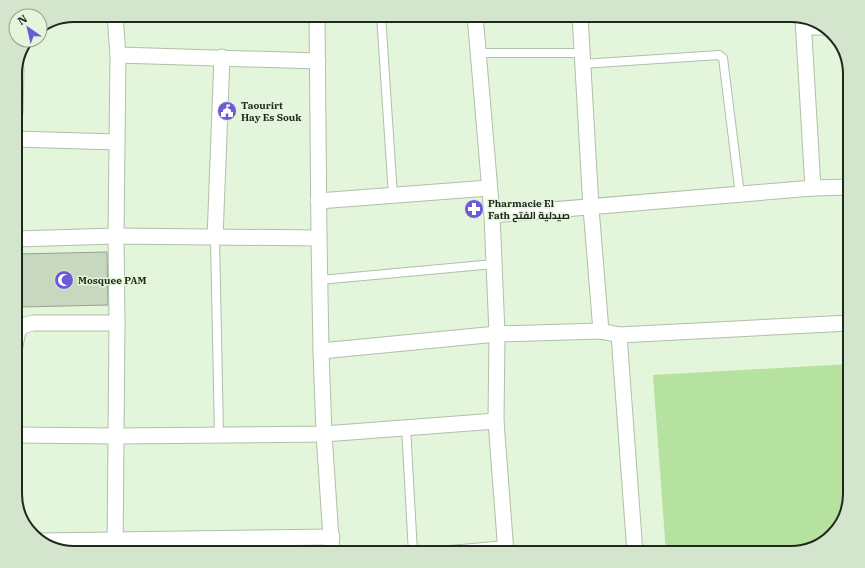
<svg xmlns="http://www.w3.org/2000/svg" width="865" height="568" viewBox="0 0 865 568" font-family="'IBM Plex Serif',Cairo,serif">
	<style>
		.garden { fill: #b5e29f }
		.building { fill: #c7d8bf; stroke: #94a48c }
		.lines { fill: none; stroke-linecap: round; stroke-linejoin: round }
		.service-casing { stroke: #b0c0a8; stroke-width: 10 }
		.minor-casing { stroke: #b0c0a8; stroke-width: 17 }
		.service { stroke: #fff; stroke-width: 8 }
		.minor { stroke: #fff; stroke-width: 15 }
		.labels { text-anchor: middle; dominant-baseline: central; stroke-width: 3; stroke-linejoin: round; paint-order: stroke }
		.poi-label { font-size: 10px; font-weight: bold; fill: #20271d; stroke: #e3f5db; text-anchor: start }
		.rim { fill: none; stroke: #20271d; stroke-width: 2 }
	</style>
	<rect width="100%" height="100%" fill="#e3f5db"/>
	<polygon class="garden" points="850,364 850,494 840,527 820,545 791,553 666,553 653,375"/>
	<polygon class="building" points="107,252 108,305 22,307 20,254"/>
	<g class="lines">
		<g class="service-casing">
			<g id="service">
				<polyline points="381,15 393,196"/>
				<polyline points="478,53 582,53"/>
				<polyline points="582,64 719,55 723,58 740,195"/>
				<polyline points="215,238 219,435"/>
				<polyline points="320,280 494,264"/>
				<polyline points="406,427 413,553"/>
				<polyline points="417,553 506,545"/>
			</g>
		</g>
		<g class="minor-casing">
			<g id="minor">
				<polyline points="317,15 319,238 321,351 324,434 332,553"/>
				<polyline points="475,15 492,215 497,334 496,421 506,553"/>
				<polyline points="580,15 591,208 601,331"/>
				<polyline points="803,19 813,188"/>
				<polyline points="804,27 825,27"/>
				<polyline points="118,55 318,61"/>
				<polyline points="15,112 16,68"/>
				<polyline points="15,139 117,142"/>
				<polyline points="318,201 489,188"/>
				<polyline points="492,215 813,188 850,187"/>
				<polyline points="215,238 222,57"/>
				<polyline points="15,239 116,236 319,238"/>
				<polyline points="619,335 850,323"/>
				<path d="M15,346C18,332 16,326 33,323H117"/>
				<polyline points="321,351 497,334 601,331 619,335 635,553"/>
				<polyline points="15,435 116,436 324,434 496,421"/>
				<polyline points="40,541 332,537"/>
				<polyline points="115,553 117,323 116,236 118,55 115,15"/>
			</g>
		</g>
		<use href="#service" class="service"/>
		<use href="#minor" class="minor"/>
	</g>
	<defs>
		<g id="civic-disc" transform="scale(1)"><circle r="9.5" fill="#6c5bd5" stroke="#e3f5db"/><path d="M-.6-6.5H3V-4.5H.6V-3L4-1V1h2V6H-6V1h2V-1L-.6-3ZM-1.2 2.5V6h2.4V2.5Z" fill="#fff"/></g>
		<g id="pharmacy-disc" transform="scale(1)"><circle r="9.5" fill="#6c5bd5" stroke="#e3f5db"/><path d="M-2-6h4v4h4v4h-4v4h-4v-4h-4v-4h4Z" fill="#fff"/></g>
		<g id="mosque-disc" transform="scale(1)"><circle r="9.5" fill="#6c5bd5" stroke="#e3f5db"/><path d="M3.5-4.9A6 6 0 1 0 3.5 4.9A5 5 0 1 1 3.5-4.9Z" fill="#fff"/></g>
	</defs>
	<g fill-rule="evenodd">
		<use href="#civic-disc" x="227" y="111"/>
		<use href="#pharmacy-disc" x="474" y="209"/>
		<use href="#mosque-disc" x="64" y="280"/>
	</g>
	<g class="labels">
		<g class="poi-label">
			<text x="241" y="105">Taourirt<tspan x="241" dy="12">Hay Es Souk</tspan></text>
			<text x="488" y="203">Pharmacie El<tspan x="488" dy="12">Fath صيدلية الفتح</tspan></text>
			<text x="78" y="280">Mosquee PAM</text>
		</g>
	</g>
	<path d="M0 0H865V568H0ZM74 22H791A52 52 0 0 1 843 74V494A52 52 0 0 1 791 546H74A52 52 0 0 1 22 494V74A52 52 0 0 1 74 22Z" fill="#d3e5cc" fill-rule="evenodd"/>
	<path class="rim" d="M74 22H791A52 52 0 0 1 843 74V494A52 52 0 0 1 791 546H74A52 52 0 0 1 22 494V74A52 52 0 0 1 74 22Z"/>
	<g transform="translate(28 28) rotate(326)"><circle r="19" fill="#e3f5db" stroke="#95a38f"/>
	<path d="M0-3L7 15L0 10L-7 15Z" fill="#6c5bd5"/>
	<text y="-6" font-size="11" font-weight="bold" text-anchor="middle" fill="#20271d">N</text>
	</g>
</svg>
